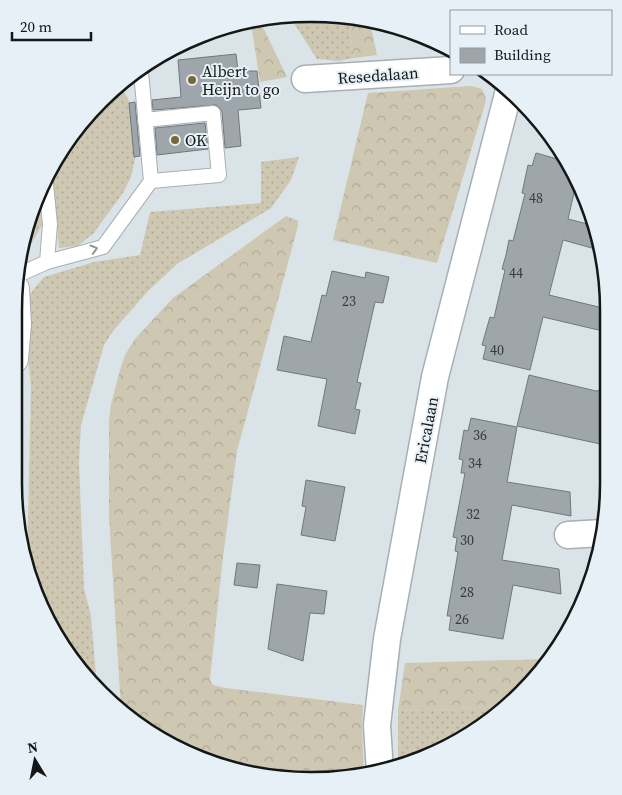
<svg xmlns="http://www.w3.org/2000/svg" width="622" height="795" viewBox="0 0 622 795" font-family="'Source Serif 4',serif">
	<style>
		.grass { fill: url(#grass-dots) }
		.forest { fill: url(#forest-crowns) }
		.building { fill: #9ea6ab; stroke: #70787d }
		.lines { fill: none; stroke-linecap: round; stroke-linejoin: round }
		.lane-casing { stroke: #a7afb4; stroke-width: 16 }
		.street-casing { stroke: #a7afb4; stroke-width: 29 }
		.secondary-casing { stroke: #a7afb4; stroke-width: 30 }
		.lane { stroke: #fff; stroke-width: 14 }
		.street { stroke: #fff; stroke-width: 26 }
		.secondary { stroke: #fff; stroke-width: 28 }
		.oneway { stroke: #959797 }
		.poi-dot { fill: #786836; stroke: #e7f0f6; stroke-width: 2 }
		.labels { text-anchor: middle; dominant-baseline: central; stroke-width: 4; stroke-linejoin: round; paint-order: stroke }
		.number-label { font-size: 14px; fill: #363b3d }
		.poi-label { font-size: 16px; fill: #141718; stroke: #e7f0f6; text-anchor: start }
		.street-label { font-size: 16px; fill: #141718; stroke: #e7f0f6 }
		.rim { fill: none; stroke: #141718; stroke-width: 2.5 }
	</style>
	<defs>
		<pattern id="grass-dots" width="8" height="8" patternUnits="userSpaceOnUse" patternTransform="scale(1.25)"><rect width="8" height="8" fill="#cec7b1"/><path d="M2 2h.1M6 6h.1" fill="none" stroke="#b0aa98" stroke-width="1.8" stroke-linecap="round"/></pattern>
		<pattern id="forest-crowns" width="20" height="18" patternUnits="userSpaceOnUse" patternTransform="scale(1.25)"><rect width="20" height="18" fill="#cec7b1"/><path d="M2 6a3 3 0 1 1 6 0M12 15a3 3 0 1 1 6 0" fill="none" stroke="#b0aa98"/></pattern>
	</defs>
	<rect width="100%" height="100%" fill="#dae3e8"/>
	<g class="grass">
		<polygon points="290,17 348,21 354,58 339,61 317,59"/>
		<polygon points="122,88 129,101 136,155 131,177 123,193 93,234 77,246 59,248 52,173 75,130"/>
		<polygon points="299,157 291,180 271,208 177,264 148,291 113,331 104,345 81,425 79,462 84,588 91,616 97,689 54,633 27,568 31,386 23,306 33,290 44,277 94,262 140,255 150,212 261,203 261,162"/>
		<polygon points="39,198 42,225 30,246 25,240 30,215"/>
		<polygon points="506,706 460,741 398,767 398,711 488,708"/>
		<polygon points="293,770 331,771 335,778 311,781 292,779"/>
	</g>
	<g class="forest">
		<polygon points="260,21 287,77 260,82 251,23"/>
		<polygon points="348,21 370,23 377,55 354,58"/>
		<polygon points="471,86 482,89 486,99 485,104 437,263 333,240 368,93"/>
		<polygon points="286,216 298,221 298,226 237,451 222,565 210,680 213,685 225,688 363,705 362,726 364,774 335,778 331,771 293,770 292,779 234,771 163,742 121,709 109,516 109,421 111,404 120,370 125,355 135,339 173,298"/>
		<polygon points="550,659 521,694 506,706 488,708 398,711 405,663"/>
	</g>
	<g class="building">
		<polygon points="236,54 238,71 257,71 261,108 238,110 241,146 225,148 222,112 220,108 216,105 153,110 152,100 181,97 178,60"/>
		<polygon points="135,102 140,156 134,157 129,103"/>
		<polygon points="205,123 208,149 157,155 155,128"/>
		<polygon points="536,153 568,162 577,180 568,219 595,226 599,250 563,240 549,295 607,309 607,332 543,317 530,370 483,359 486,346 482,345 490,317 494,318 505,270 502,269 506,255 509,240 513,241 525,194 522,193 528,165 532,166"/>
		<polygon points="332,271 365,278 366,272 389,277 383,303 375,302 357,382 361,383 355,409 360,410 355,434 318,426 327,379 277,370 284,336 311,342 322,295 326,296"/>
		<polygon points="529,375 596,391 606,390 605,445 517,426"/>
		<polygon points="471,418 517,427 507,482 570,492 571,516 512,505 502,560 559,569 561,594 513,585 503,639 449,630 451,616 447,616 458,552 455,551 457,538 453,537 465,473 461,473 463,460 459,459 464,430 468,431"/>
		<polygon points="306,480 345,487 335,541 301,535 306,507 302,506"/>
		<polygon points="237,563 260,565 257,588 234,585"/>
		<polygon points="277,584 327,591 324,614 310,613 303,661 268,649"/>
	</g>
	<g class="lines">
		<g class="lane-casing">
			<g id="lane">
				<polyline points="145,120 213,113 219,175 151,181"/>
				<polyline points="47,262 103,247 151,181 141,72"/>
				<polyline points="18,275 47,262 50,224 46,184"/>
			</g>
		</g>
		<g class="street-casing">
			<g id="street">
				<polyline points="305,79 451,70"/>
				<polyline points="568,535 603,533"/>
				<polyline points="380,772 377,725 387,639 435,377 508,94"/>
			</g>
		</g>
		<g class="secondary-casing">
			<polyline id="secondary" points="14,359 17,323 15,289"/>
		</g>
		<use href="#lane" class="lane"/>
		<use href="#street" class="street"/>
		<use href="#secondary" class="secondary"/>
	</g>
	<defs><path id="oneway-chevron" d="M-2-3.5L2.5 0L-2 3.5" fill="none" stroke-width="1.6" stroke-linecap="round" stroke-linejoin="round" transform="scale(1.25)"/></defs>
	<use class="oneway" href="#oneway-chevron" transform="translate(94 249) rotate(-16)"/>
	<g class="poi-dot">
		<circle cx="192" cy="80" r="5"/>
		<circle cx="175" cy="140" r="5"/>
	</g>
	<g class="labels">
		<g class="number-label">
			<text x="536" y="198">48</text>
			<text x="516" y="273">44</text>
			<text x="349" y="301">23</text>
			<text x="497" y="350">40</text>
			<text x="480" y="435">36</text>
			<text x="475" y="463">34</text>
			<text x="473" y="514">32</text>
			<text x="467" y="540">30</text>
			<text x="467" y="592">28</text>
			<text x="462" y="619">26</text>
		</g>
		<g class="poi-label">
			<text x="202" y="71">Albert<tspan x="202" dy="18">Heijn to go</tspan></text>
			<text x="185" y="140">OK</text>
		</g>
		<g class="street-label">
			<text transform="translate(378 75) rotate(-4)">Resedalaan</text>
			<text transform="translate(426 430) rotate(-79)">Ericalaan</text>
		</g>
	</g>
	<path d="M0 0H622V795H0ZM310 22H312A288 288 0 0 1 600 310V484A288 288 0 0 1 312 772H310A288 288 0 0 1 22 484V310A288 288 0 0 1 310 22Z" fill="#e7f0f6" fill-rule="evenodd"/>
	<path class="rim" d="M310 22H312A288 288 0 0 1 600 310V484A288 288 0 0 1 312 772H310A288 288 0 0 1 22 484V310A288 288 0 0 1 310 22Z"/>
	<rect x="450" y="10" width="162" height="65" fill="#e7f0f6" stroke="#93999d"/>
	<rect x="460" y="26" width="25" height="8" fill="#ffffff" stroke="#93999d"/>
	<text x="494" y="35" font-size="15" fill="#141718">Road</text>
	<rect x="460" y="48" width="25" height="15" fill="#9ea6ab" stroke="#93999d"/>
	<text x="494" y="60" font-size="15" fill="#141718">Building</text>
	<g transform="translate(35 760) rotate(350)" stroke="#e7f0f6" stroke-width="4" paint-order="stroke">
	<path d="M0-4L9 19L0 12L-9 19Z" fill="#141718"/>
	<text y="-8" font-size="14" font-weight="bold" text-anchor="middle" fill="#141718">N</text>
	</g>
	<path d="M12 32v8h79v-8" fill="none" stroke="#141718" stroke-width="2.5"/>
	<text x="20" y="32" font-size="15" fill="#141718" stroke="#e7f0f6" stroke-width="4" paint-order="stroke">20 m</text>
</svg>
